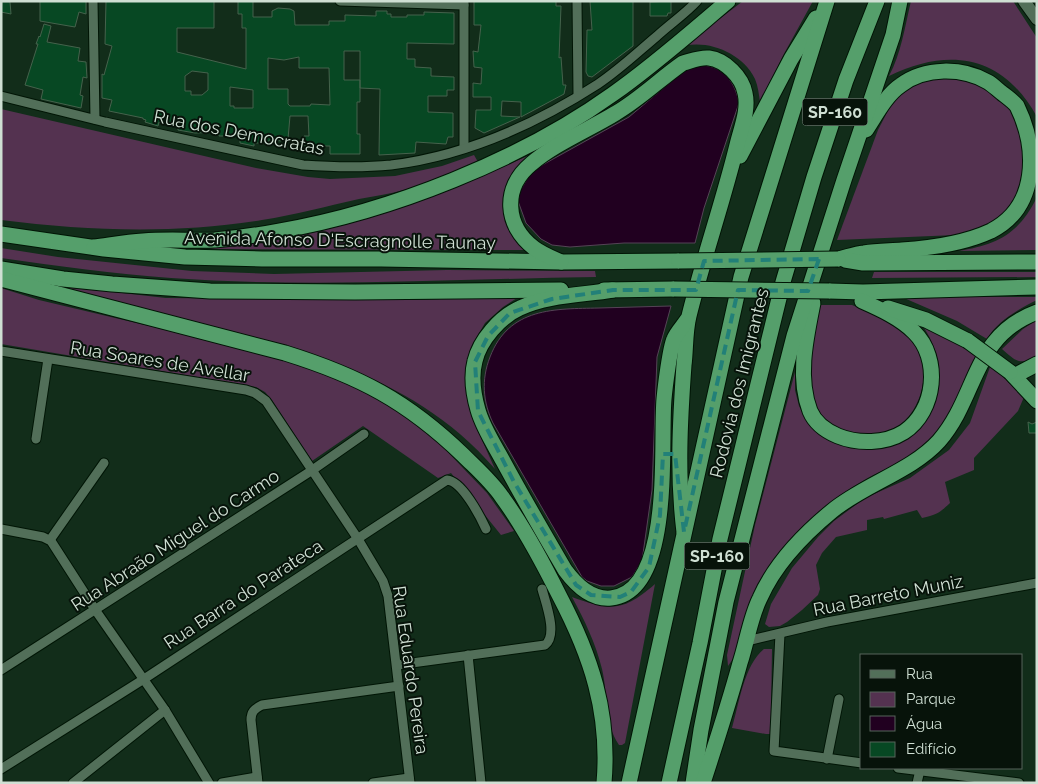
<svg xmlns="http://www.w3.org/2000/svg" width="1038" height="784" viewBox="0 0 1038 784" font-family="Raleway,sans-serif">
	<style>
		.green { fill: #543250 }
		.water { fill: #210020; stroke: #554356 }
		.building { fill: #074823; stroke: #45624c; fill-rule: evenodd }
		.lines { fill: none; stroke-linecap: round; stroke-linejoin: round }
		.street-casing { stroke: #001505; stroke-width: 11 }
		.secondary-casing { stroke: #001505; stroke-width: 14 }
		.highway-casing { stroke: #001505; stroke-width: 17 }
		.street { stroke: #526f59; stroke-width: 9 }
		.secondary { stroke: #526f59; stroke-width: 12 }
		.highway { stroke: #559f6b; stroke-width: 15 }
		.highway-bridge-casing { stroke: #001505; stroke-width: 17; stroke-linecap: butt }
		.highway-bridge { stroke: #559f6b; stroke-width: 15 }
		.marked { fill: none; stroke: #228078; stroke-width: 4; stroke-dasharray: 10 6; stroke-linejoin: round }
		.labels { text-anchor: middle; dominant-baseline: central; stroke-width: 4; stroke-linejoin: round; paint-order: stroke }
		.shield { fill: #07130a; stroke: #93a297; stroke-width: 1 }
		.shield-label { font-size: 16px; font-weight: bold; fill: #cfdfd3 }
		.street-label { font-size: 18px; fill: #cfdfd3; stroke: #07130a }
	</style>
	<rect width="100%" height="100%" fill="#122d1a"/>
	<g class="green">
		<path d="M743,1H813L785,52L760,102C759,95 758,86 755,79C743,54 710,40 684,46Z"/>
		<path d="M911,1H1013L1037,38V117C1003,55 949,47 889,76C901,54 905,26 911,1Z"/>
		<polygon points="943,76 974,83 997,95 1020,119 1026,176 1014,206 981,230 956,235 837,240 878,130 893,101 919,81"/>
		<path d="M1,109L256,168L308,177L330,179L395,176L442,166L474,155L478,162C454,172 429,183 404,190C389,194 374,196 359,199C327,206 295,215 262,220C175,234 89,231 1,220Z"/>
		<polygon points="530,155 507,191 529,250 209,249 301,234 348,224 402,207 469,181"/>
		<path d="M1037,197V250L958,251C997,245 1019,234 1037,197Z"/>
		<path d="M1,248L58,257L192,271L274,274L447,270L595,271L596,277C454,279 312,288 171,278C114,274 58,266 1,258Z"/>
		<polygon points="874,272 1037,272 1037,277 872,278"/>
		<path d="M61,286L166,298L415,300L516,296L517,298L503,307L485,323L475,340L469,356L471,407L481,438L495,469C451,418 400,389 338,364L60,287Z"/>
		<polygon points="1,288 39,300 284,358 363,390 403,414 439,443 487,493 514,531 501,535 451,473 438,478 363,426 312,461 272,400 265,392 256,387 1,344"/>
		<path d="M909,296L1030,297H1037V300C1019,309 997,321 987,339L957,321L904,298Z"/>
		<path d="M817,305H852L859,308C876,316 894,324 908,336C933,359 926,404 901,424C879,441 833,436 819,411C804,384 814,335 817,305Z"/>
		<path d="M1037,320V356C1019,366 1016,361 1002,349L1023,329Z"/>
		<path d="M922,325L953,339L977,357C970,374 964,394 955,410C948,420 935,437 926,446C909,461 885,468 866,479C835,496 810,519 787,545L735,656L728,666L727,655L755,525L795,372V390L799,406L803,414L815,428L893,442L938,386C941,363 936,345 922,325Z"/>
		<path d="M990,367L1000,373L1024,397L1018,411L974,458V470L945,482L950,503C938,514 938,514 922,518L917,510L884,519L883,517L867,520V530L836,537L822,553L816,565L820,589L818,595L802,610L787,622L780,626L769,627L765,624L771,604L792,568L818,537L834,521L865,498L910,478L949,450L970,423Z"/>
		<path d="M655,584L625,743L622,745H619C604,723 608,694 602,669C596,644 584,619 572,597C611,611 623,612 655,584Z"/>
		<path d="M764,649H772L771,717L773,729L771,734H766L732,728C739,704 744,665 764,649Z"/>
	</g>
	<g class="water">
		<path d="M701,65C724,66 735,82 739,103L704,208L695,243H624L570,247L552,245L541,239L526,223L518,201L520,191L530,174L535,169L629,117L686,69Z"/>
		<path d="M671,306L657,357L652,490L642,561L632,577L614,586H601L587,581L582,577L493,423C483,402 481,380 490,357C509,307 555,309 599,308C623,307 647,307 671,306Z"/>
	</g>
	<g class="building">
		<polygon points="40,1 86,1 86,14 79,12 75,27 40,21"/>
		<path d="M106,1H214V28H177V52L246,69V28H242V14H238V1H253V17H272V11L278,8L290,9L294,11L295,25H329V21H345V15L376,16V11H387V14H391V17H407V15H424V12L454,13V44L407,43V59H415V67L431,68V76L454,77V90H447V96H428V112L453,113V137H448L446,144L416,142L415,153L379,155L380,89L360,88V51H344V80H360V102H357V134H360V154H330V146H304V136H309L308,116H290L288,139H284V141L269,140V143H254V146L240,143V136H219V132L195,133L178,130V127L159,122L158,126L145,122L146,120L143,119V118L109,111L112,100L102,98V74L104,75L112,46L105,44ZM299,57V68H329L330,105L311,104L310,106H290L288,104V89H268V58L284,60ZM192,71L208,73V90L202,95H191V91H185V76ZM230,87L253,90V108H234V106H230Z"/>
		<polygon points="474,1 556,1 556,6 561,6 559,58 561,57 563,85 566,85 564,94 521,117 521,102 502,101 501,116 520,117 484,133 475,128 476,110 491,110 491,97 473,97 473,83 481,84 482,68 474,67 473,51 478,52 481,25 474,25"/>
		<polygon points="590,1 633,1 633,46 592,77 588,76 586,72 587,30 592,30"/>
		<polygon points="671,1 671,13 668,13 667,16 650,16 650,2"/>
		<polygon points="2,2 10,2 11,14 1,12"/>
		<polygon points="44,24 51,26 47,42 80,48 78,61 86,62 87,78 83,77 80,95 83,96 81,108 41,99 43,90 25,85 38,44 36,44 39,36 40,37"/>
		<polygon points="1028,422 1032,424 1037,422 1037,433 1029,433"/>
	</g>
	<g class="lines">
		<g class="street-casing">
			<g id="street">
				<polyline points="93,1 95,119"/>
				<polyline points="340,1 464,5"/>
				<polyline points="464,1 464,148"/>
				<polyline points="577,1 578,95"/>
				<path d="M1,96L105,122L303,165C332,167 361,168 391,165C464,156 536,124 598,84C619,70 638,52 657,36C670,24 685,14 697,1"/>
				<polyline points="1,351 246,390 255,393 266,401 358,539 383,581 388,596 410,783"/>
				<polyline points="36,439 48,359"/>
				<polyline points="1,529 43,537 51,541 96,611 165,710 209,783"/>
				<polyline points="50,540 104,463"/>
				<polyline points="780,634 774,751 862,763"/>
				<polyline points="747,641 827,622 1037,583"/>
				<polyline points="468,655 481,783"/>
				<path d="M397,665L545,645C558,635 546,604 542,589"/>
				<polyline points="1,670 311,471 364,434"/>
				<polyline points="827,759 839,699"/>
				<polyline points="898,768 1019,783"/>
				<path d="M1,769L144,679L447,480C462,481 480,516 486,529"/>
				<polyline points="73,783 165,710"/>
				<polyline points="222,783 257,777"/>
				<path d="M258,783L251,720C251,712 254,709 262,705L399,686"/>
				<polyline points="373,783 409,778"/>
				<polyline points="917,783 920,770"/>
			</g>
		</g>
		<g class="secondary-casing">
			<polyline id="secondary" points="1024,1 1037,19"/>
		</g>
		<g class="highway-casing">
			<g id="highway">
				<polyline points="740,156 791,59 816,18"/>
				<polyline points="1,234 104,249 185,257 262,259 381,259 561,262 679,261"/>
				<path d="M94,247C110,245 127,242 143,241C167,239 191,241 215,240C236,238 258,235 279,231C390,212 521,160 613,94C653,66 690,33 728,1"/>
				<path d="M838,259C847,257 855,254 864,253C877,251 890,251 902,250C932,248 963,244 991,231C1038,207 1038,149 1017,106C1013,101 1007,97 1002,93C998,90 993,85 988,82C962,67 925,67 901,85C886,95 876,115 866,130"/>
				<polyline points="845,260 863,263 1037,262"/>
				<path d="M561,262C552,258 542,254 534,248C505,226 502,188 531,164C554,144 590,129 616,113C640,99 660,79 683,63C691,61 700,57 709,58C725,60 742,77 745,93C749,110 741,128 737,145C723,202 703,259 689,316C685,332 686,350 684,365C680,421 677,476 684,532"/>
				<polyline points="1,269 63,279 112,284 210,291 355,292 561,290"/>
				<path d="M1,279L285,353C359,376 407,401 463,455C477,469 491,481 502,497C524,527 542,561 559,595C591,656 610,712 604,783"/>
				<polyline points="604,290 674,289"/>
				<path d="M613,290C584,295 547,295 520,308C500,317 480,340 475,361C471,376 474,396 478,410C483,428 495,446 503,461C523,498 544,534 565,570C576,585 591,600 611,598C674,592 660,444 664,399C665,388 670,347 674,339C677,332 683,326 687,320"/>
				<polyline points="829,291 863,292 1037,287"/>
				<path d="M813,303C806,338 797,377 810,411C815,423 826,431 838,436C858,444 885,444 904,432C936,411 941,358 914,332C900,318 880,309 862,301"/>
				<polyline points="888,308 926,320 968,341"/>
				<polyline points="1010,372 1037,401"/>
				<polyline points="1014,376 1037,364"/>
				<polyline points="629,783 741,277 827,1"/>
				<polyline points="669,783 700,643 720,539 783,282 814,177 846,80 877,1"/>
				<polyline points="693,783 701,730 726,602 794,336 844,180 893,35 900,1"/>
				<path d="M703,783C716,743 729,703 740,663C747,642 750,618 760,598C775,564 804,534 832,511C863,485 912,471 939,441C978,396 972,336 1037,312"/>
			</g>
		</g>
		<use href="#street" class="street"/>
		<use href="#secondary" class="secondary"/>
		<use href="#highway" class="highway"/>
		<g class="highway-bridge-casing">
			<g id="highway-bridge">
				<polyline points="679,261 838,259"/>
				<polyline points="674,289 829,291"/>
				<polyline points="968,341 1010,372"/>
			</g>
		</g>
		<use href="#highway-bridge" class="highway-bridge"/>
	</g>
	<path class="marked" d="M819,259L808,291L738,290L684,532L675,454H663L660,515L649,567L631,592L620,597L591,595L576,585L514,482L478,411L475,362L488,336L510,313L552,299L613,290H696L704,261Z"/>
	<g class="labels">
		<g class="shield">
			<rect x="802.5" y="98.5" width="65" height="27" rx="4"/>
			<rect x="684.5" y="542.5" width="65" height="27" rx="4"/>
		</g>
		<g class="shield-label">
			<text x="835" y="112">SP-160</text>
			<text x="717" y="556">SP-160</text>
		</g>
		<g class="street-label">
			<text transform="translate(239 132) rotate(11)">Rua dos Democratas</text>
			<text transform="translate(340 240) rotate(1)">Avenida Afonso D'Escragnolle Taunay</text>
			<text transform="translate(160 361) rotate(9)">Rua Soares de Avellar</text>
			<text transform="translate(739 383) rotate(-76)">Rodovia dos Imigrantes</text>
			<text transform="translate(175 540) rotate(-33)">Rua Abraão Miguel do Carmo</text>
			<text transform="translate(243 594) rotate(-33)">Rua Barra do Parateca</text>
			<text transform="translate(888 595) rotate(-11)">Rua Barreto Muniz</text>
			<text transform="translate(411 670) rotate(82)">Rua Eduardo Pereira</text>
		</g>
	</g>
	<rect width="1038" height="784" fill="none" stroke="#cfdfd3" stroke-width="5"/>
	<rect x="860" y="654" width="162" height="115" fill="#07130a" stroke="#57655a"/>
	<rect x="870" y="670" width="25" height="8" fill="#526f59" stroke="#57655a"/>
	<text x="906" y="679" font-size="15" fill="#cfdfd3">Rua</text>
	<rect x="870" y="692" width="25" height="15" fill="#543250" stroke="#57655a"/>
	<text x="906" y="704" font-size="15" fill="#cfdfd3">Parque</text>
	<rect x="870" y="716" width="25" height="15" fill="#210020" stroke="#57655a"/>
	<text x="906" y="729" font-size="15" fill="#cfdfd3">Água</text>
	<rect x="870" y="742" width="25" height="15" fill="#074823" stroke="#57655a"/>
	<text x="906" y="754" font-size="15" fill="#cfdfd3">Edifício</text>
</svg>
